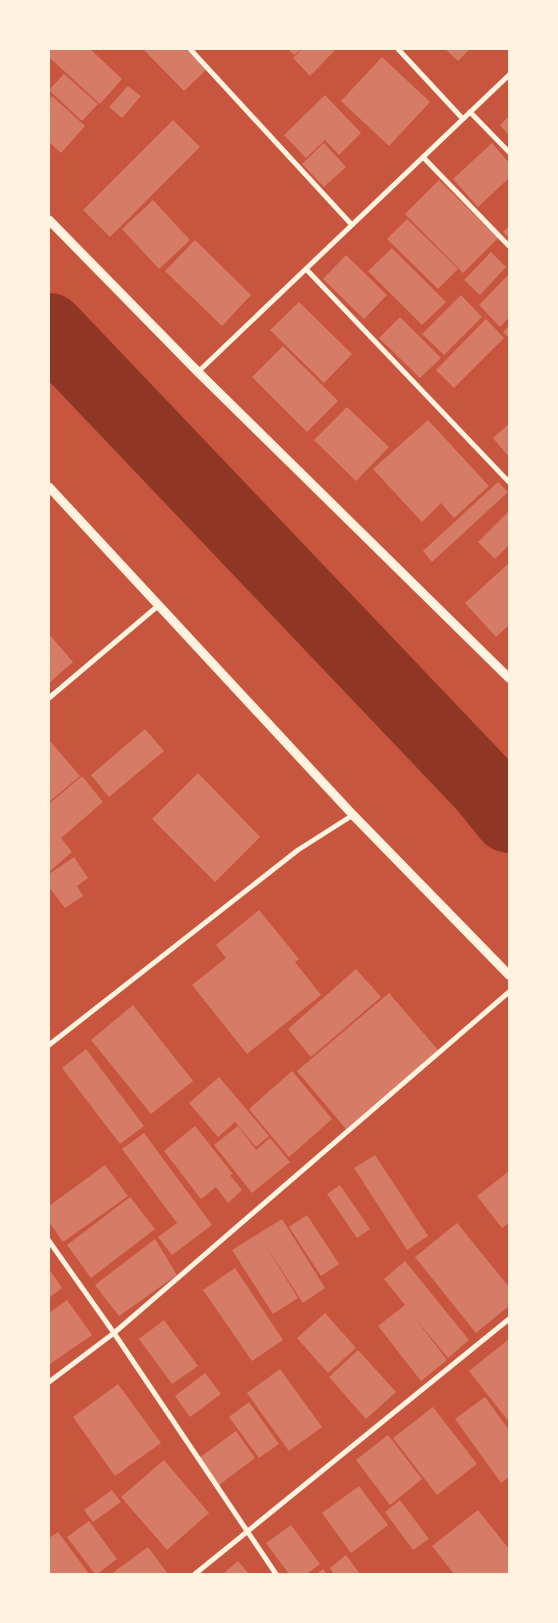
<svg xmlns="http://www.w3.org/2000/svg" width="558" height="1623" viewBox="0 0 558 1623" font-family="'Exo 2',sans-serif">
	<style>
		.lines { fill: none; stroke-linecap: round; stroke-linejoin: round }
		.river { stroke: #8f3625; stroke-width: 72 }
		.building { fill: #d67c66 }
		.minor { stroke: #fff3e0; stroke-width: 5 }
		.tertiary { stroke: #fff3e0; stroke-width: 9 }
	</style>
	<rect width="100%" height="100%" fill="#c8553d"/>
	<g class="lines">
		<polyline class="river" points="49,329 484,786 509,817"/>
	</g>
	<g class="building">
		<polygon points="49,49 90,49 122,79 100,104 49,57"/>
		<polygon points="143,49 186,49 206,70 184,91"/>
		<polygon points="288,49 301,49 294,55"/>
		<polygon points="302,49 336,49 310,76 293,58"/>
		<polygon points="445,49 470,49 458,61"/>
		<polygon points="382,57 430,102 389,146 341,101"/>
		<polygon points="64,74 98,104 82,121 49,90"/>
		<polygon points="128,86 141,96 122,118 109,107"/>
		<polygon points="325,95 361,133 339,155 325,140 306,158 284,135"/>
		<polygon points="52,96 85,126 61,153 49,142 49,100"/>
		<polygon points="509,116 509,135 500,125"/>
		<polygon points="173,120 200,147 110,237 83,210"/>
		<polygon points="324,143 346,167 324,187 302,164"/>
		<polygon points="492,143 509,163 509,178 478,207 453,179"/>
		<polygon points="439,180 498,238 463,273 405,214"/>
		<polygon points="153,200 190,240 159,269 122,229"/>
		<polygon points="407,219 458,269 438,289 387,239"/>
		<polygon points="509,226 509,238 503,232"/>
		<polygon points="195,240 251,295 222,326 165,271"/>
		<polygon points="392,248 446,302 422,325 368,271"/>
		<polygon points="491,252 506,267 480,295 464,280"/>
		<polygon points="346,255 387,295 364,319 323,279"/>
		<polygon points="509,274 509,317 500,327 479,305"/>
		<polygon points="461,295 482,317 444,355 422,334"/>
		<polygon points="299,302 352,354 324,383 270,330"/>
		<polygon points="400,317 441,358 420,378 379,338"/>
		<polygon points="486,319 504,338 454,388 436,370"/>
		<polygon points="509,326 509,338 503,332"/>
		<polygon points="283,346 338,401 307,432 252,377"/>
		<polygon points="347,407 389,447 356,481 314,440"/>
		<polygon points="428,420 489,486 454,518 441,503 422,522 373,469"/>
		<polygon points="509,424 509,457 493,438"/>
		<polygon points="498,482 508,492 432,562 423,551"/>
		<polygon points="509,511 509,545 495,559 478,542"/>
		<polygon points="509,563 509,625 496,637 465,603"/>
		<polygon points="49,634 73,662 49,683"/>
		<polygon points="145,729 164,751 109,797 91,775"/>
		<polygon points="49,740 80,776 49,802"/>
		<polygon points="198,773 260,837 215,882 152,819"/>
		<polygon points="82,776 103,802 61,838 72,852 49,872 49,804"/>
		<polygon points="74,857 88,878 77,886 83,896 65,908 49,887 49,874"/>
		<polygon points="259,910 299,959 295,962 321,995 247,1054 192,985 226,958 216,945"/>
		<polygon points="356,969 381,997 311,1057 288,1029"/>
		<polygon points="389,993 438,1050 346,1129 297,1071"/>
		<polygon points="133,1005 193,1081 151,1114 91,1040"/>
		<polygon points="86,1049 144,1126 120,1144 62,1068"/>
		<polygon points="292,1071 332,1119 289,1157 249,1109"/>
		<polygon points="219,1077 269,1136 256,1147 235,1122 218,1137 189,1103"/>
		<polygon points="195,1126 233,1174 230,1175 242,1190 228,1203 216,1187 201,1199 164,1151"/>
		<polygon points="238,1126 256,1150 270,1138 290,1162 252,1193 214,1145"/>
		<polygon points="144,1133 212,1225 172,1255 158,1237 177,1223 122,1149"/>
		<polygon points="375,1155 428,1236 407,1250 354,1168"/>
		<polygon points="105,1165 128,1196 63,1242 49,1222 49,1206"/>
		<polygon points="509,1171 509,1223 502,1228 477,1196"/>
		<polygon points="340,1185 370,1229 357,1238 327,1194"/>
		<polygon points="130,1197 155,1229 91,1278 67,1245"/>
		<polygon points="307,1215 339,1264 321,1276 289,1227"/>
		<polygon points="282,1219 325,1288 303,1303 263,1241 298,1298 273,1314 232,1250"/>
		<polygon points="457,1223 509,1287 509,1306 476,1333 415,1257"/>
		<polygon points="155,1239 177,1275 119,1316 95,1285"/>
		<polygon points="405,1261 469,1340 448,1358 415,1318 447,1360 421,1381 378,1326 405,1305 384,1279"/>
		<polygon points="235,1268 283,1340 252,1361 203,1290"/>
		<polygon points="49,1269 62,1288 49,1298"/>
		<polygon points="67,1300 92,1335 50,1364 49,1313"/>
		<polygon points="325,1313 356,1348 328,1373 297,1338"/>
		<polygon points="164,1320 198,1366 172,1384 139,1339"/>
		<polygon points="509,1339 509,1422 469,1371"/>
		<polygon points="358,1350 396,1392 366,1419 329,1377"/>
		<polygon points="280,1369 322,1427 289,1451 247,1393"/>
		<polygon points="205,1373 221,1394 190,1417 175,1396"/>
		<polygon points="118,1384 161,1443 115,1476 73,1417"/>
		<polygon points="485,1397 509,1430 509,1477 501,1483 455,1419"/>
		<polygon points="249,1402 279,1444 259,1458 229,1417"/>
		<polygon points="433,1407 477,1464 437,1495 393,1438"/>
		<polygon points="236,1431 255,1458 219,1485 199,1458"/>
		<polygon points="388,1435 422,1479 390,1505 356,1460"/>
		<polygon points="164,1460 209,1513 167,1550 121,1497"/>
		<polygon points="359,1486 388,1525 351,1553 322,1513"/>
		<polygon points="112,1490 121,1502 93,1522 84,1510"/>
		<polygon points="400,1500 429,1539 413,1550 385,1512"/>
		<polygon points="478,1510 509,1549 509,1574 454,1574 432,1546"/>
		<polygon points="89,1521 117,1559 97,1574 95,1574 67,1537"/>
		<polygon points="291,1525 320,1564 307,1574 289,1574 266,1543"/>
		<polygon points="58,1532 89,1574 49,1574 49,1538"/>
		<polygon points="148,1547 168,1574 111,1574"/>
		<polygon points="346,1555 360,1574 334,1574 330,1568"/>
		<polygon points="238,1561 249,1574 223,1574"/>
		<polygon points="323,1569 327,1574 316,1574"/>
	</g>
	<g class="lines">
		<g class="minor">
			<polyline points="190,49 352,225"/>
			<polyline points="398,49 463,119"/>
			<polyline points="470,112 509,152"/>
			<polyline points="423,157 509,246"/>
			<polyline points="306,269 509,482"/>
			<polyline points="198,372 509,75"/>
			<polyline points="49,698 159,605"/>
			<polyline points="49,1045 298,850 353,815"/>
			<polyline points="49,1241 114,1333 276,1574"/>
			<polyline points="49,1382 114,1333 509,992"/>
			<polyline points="195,1574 509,1319"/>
		</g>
		<g class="tertiary">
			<polyline points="49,220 198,372 509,678"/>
			<polyline points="49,487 353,815 509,975"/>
		</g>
	</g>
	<rect width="558" height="1623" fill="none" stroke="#fff3e0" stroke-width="100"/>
</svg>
